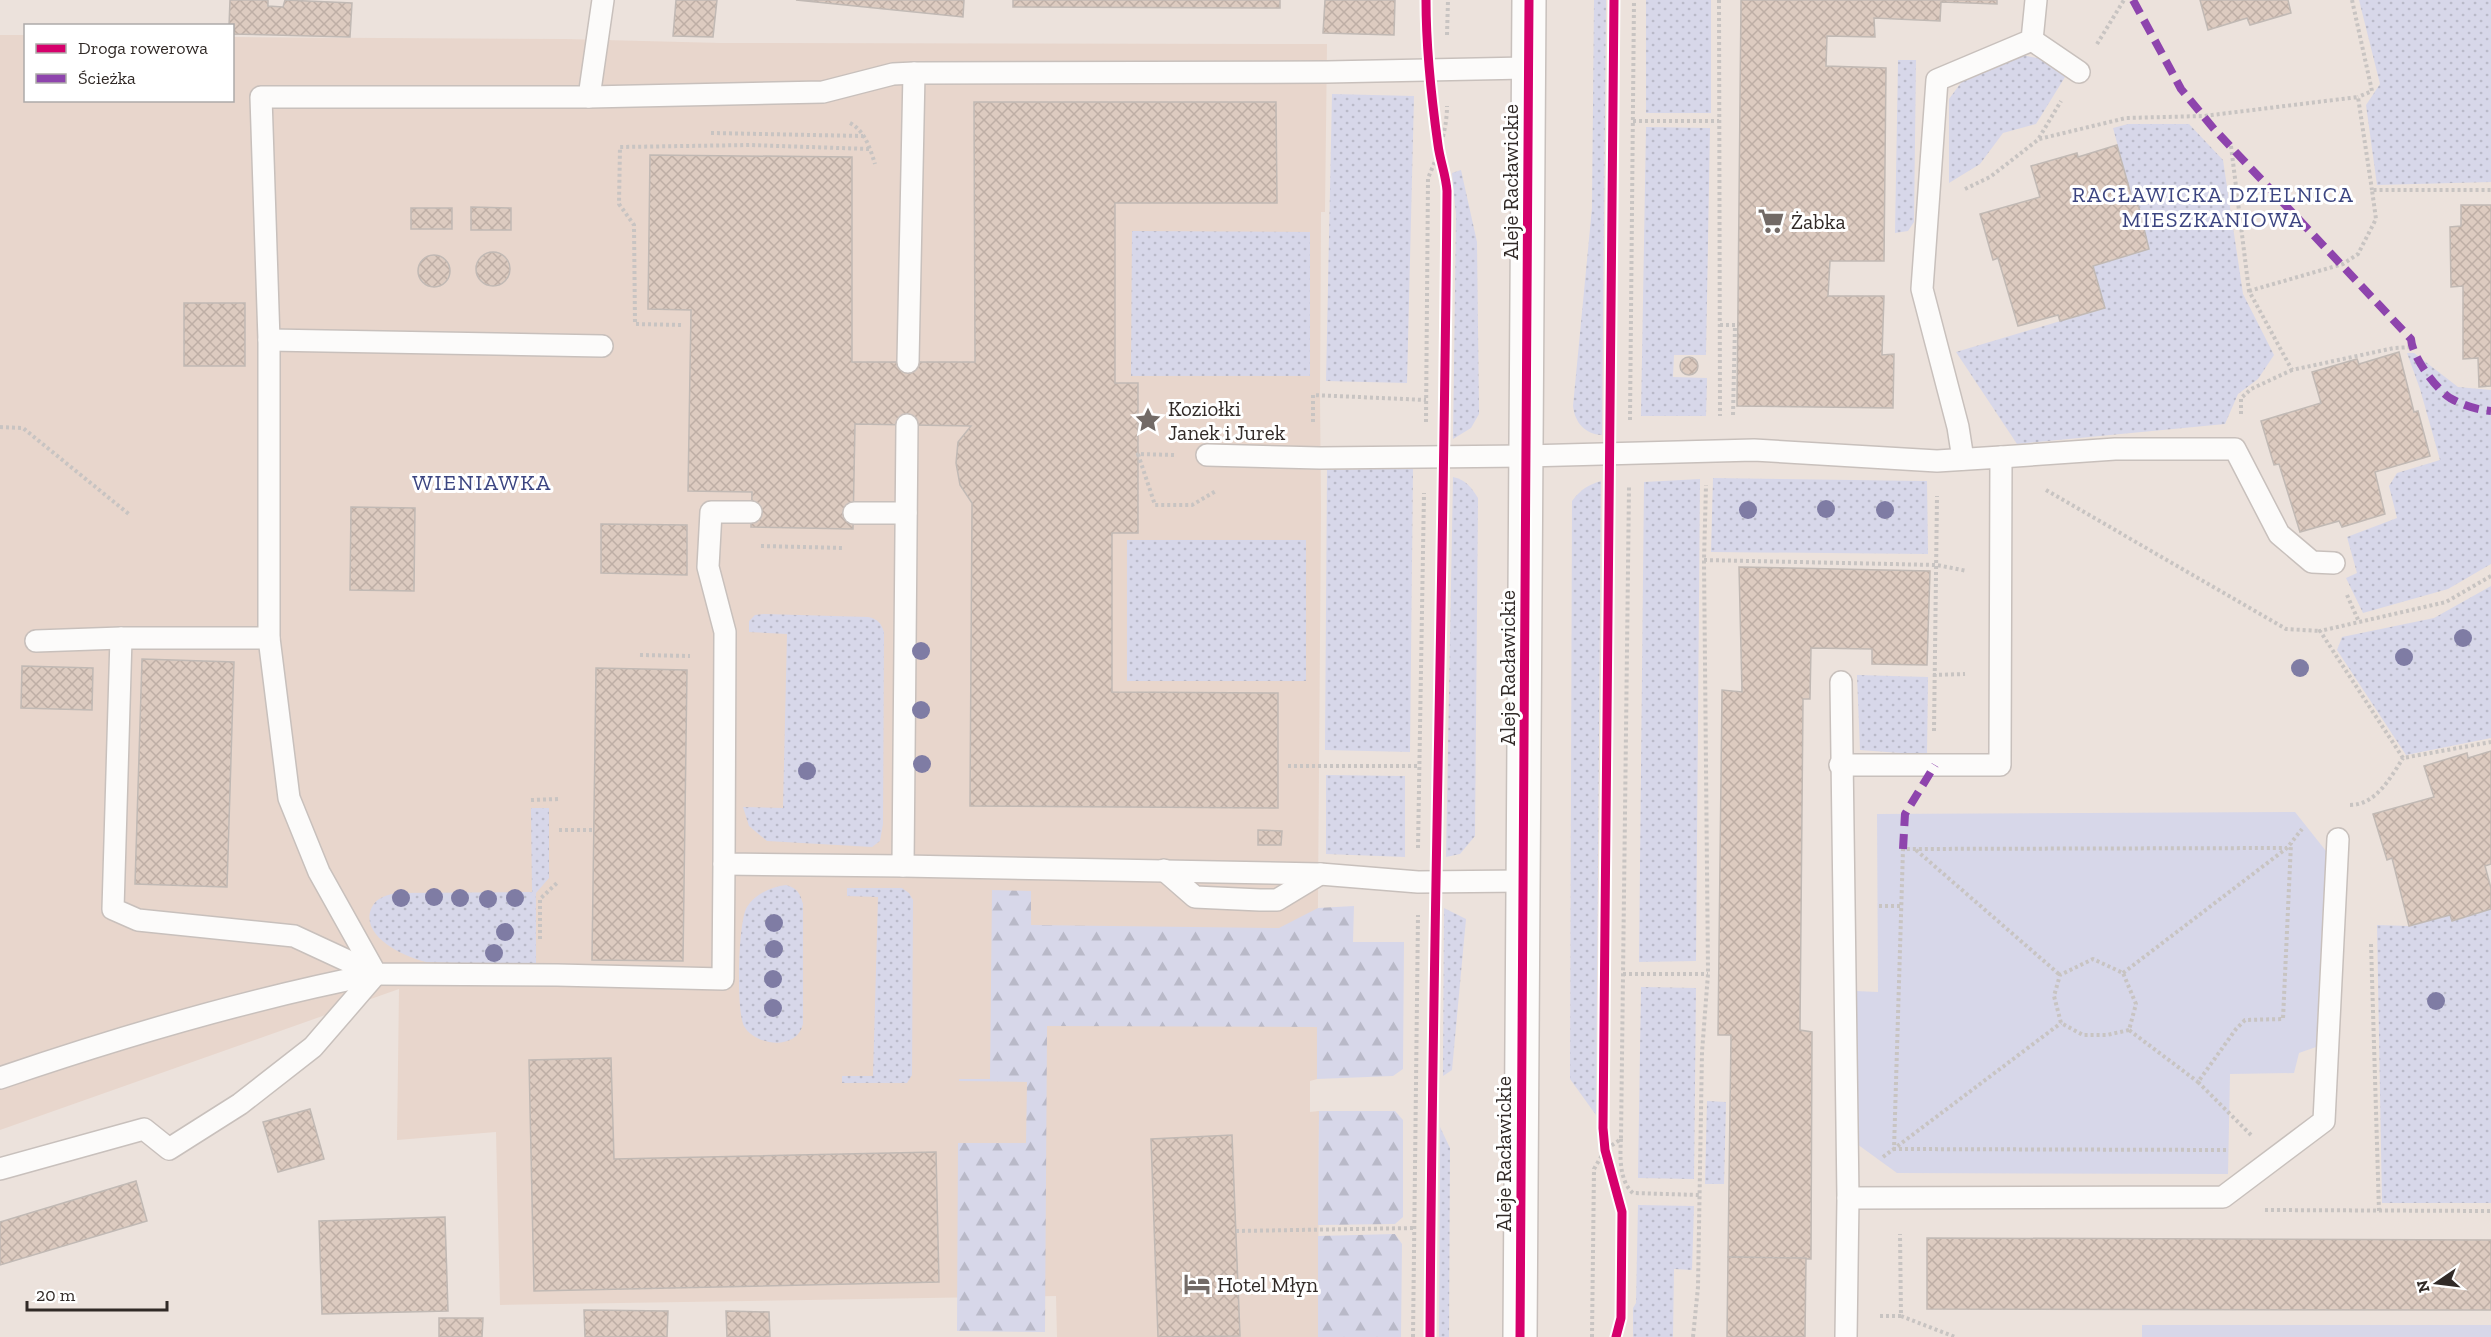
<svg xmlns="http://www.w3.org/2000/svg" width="2491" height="1337" viewBox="0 0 2491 1337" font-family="'Zilla Slab',serif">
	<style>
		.built { fill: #e8d6cc }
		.grass { fill: url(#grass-dots) }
		.forest { fill: url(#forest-firs) }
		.park { fill: #d7d7e9 }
		.building { fill: url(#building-cross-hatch); stroke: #c1b9b4; stroke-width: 1.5 }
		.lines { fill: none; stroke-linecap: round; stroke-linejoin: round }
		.service-casing { stroke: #c8c0bc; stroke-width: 24 }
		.tertiary-casing { stroke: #c8c0bc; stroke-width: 36 }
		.path { stroke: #c8c4c2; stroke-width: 4; stroke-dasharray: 3 3; stroke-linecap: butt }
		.service { stroke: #fcfbfa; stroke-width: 21 }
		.tertiary { stroke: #fcfbfa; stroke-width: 33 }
		.quiet { stroke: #8e44ad; stroke-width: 8; stroke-dasharray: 15 8; stroke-linecap: butt }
		.cycleway-casing { stroke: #fff; stroke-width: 13 }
		.cycleway { stroke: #d6006c; stroke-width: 9 }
		.tree { fill: #7f7ca4 }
		.labels { text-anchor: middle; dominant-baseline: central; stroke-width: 6; stroke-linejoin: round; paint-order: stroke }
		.street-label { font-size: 21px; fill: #312a27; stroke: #fff }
		.poi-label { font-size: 21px; fill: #312a27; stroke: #fff; text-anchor: start }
		.neighbourhood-label { font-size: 22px; letter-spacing: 1.5px; fill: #3b4480; stroke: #fff }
	</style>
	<defs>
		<pattern id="grass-dots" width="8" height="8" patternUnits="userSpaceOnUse" patternTransform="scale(1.5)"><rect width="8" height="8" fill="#d7d7e9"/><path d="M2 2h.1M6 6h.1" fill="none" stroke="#b9b9c8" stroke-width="1.8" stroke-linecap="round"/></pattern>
		<pattern id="forest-firs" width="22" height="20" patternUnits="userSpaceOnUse" patternTransform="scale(1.5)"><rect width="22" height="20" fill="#d7d7e9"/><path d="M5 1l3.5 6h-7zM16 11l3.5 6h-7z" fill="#b9b9c8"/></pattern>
		<pattern id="building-cross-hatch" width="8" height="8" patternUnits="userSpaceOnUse" patternTransform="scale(1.5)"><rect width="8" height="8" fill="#ddcbc0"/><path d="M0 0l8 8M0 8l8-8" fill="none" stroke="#beaea5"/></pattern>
	</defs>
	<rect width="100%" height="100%" fill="#ece2dc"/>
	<polygon class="built" points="0,35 25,35 26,100 232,100 233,37 565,39 721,43 1327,44 1325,212 1321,212 1320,395 1321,509 1317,1027 1320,1033 1317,1079 1310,1081 1310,1112 1319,1111 1318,1337 1057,1337 1056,1296 500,1305 496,1132 397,1140 399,989 0,1130"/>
	<g class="grass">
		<path d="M1594,0H1606L1602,435C1585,434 1575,423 1573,406L1592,208Z"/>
		<rect x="1646" y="0" width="65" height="113"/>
		<polygon points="2359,0 2491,0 2491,182 2377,185 2366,105 2380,84"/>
		<polygon points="2022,55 2042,59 2065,77 2036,124 2003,133 1980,164 1949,183 1949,99 1963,80"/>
		<polygon points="1898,60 1916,60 1914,222 1908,231 1895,233"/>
		<polygon points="1332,94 1414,96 1407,383 1326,381"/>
		<polygon points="2128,124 2189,124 2223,160 2243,294 2274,355 2258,379 2238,394 2225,424 2017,444 1956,352 2104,308 2093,266 2149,249 2138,205 2134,205 2113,128"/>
		<polygon points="1646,127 1710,128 1706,355 1674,355 1673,377 1707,378 1706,416 1641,416"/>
		<polygon points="1461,170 1477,242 1479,414 1471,428 1453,439 1456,215 1452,173"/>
		<polygon points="1132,231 1310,232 1310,376 1131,376"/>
		<polygon points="2407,353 2414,353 2458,387 2491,390 2491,564 2448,589 2363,613 2346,578 2357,573 2347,537 2397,518 2389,486 2397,473 2440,460 2420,389"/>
		<polygon points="1413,468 1410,752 1325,750 1327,470"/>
		<path d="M1453,477C1466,480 1471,487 1478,498L1475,836L1460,854L1446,857Z"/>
		<polygon points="1713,478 1927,481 1928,554 1711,552"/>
		<polygon points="1700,479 1696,961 1639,962 1644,482"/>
		<path d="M1601,481L1596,1115L1570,1079L1572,501C1581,489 1588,485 1601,481Z"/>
		<rect x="1127" y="540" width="179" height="141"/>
		<polygon points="2491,586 2491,738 2406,755 2337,650 2342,637 2434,618"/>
		<path d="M764,614L868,617C878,619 881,623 884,632L883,824L880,841L872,847L767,841L749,826L743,807L783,808L787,634L749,632V621L755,615Z"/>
		<polygon points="1857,675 1928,677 1927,755 1860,750"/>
		<polygon points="1326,775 1405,776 1405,857 1326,854"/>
		<path d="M531,808H549V878L536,893V966L426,962C406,957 364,939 370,912C374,899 383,896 395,893L532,892Z"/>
		<path d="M786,885C797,888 800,893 803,904V1024C797,1051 755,1046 744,1026C736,1011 738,921 747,907C755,894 771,887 786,885Z"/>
		<polygon points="847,888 902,888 909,893 913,900 912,1075 907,1083 842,1083 842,1076 873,1076 878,897 847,896"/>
		<polygon points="1444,908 1466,919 1452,1070 1443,1076"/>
		<polygon points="2491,909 2491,1203 2382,1203 2377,925 2409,926 2450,915 2452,921"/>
		<polygon points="1641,987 1696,988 1694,1179 1638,1178"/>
		<polygon points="1707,1101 1726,1102 1724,1184 1705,1184"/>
		<polygon points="1440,1127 1450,1148 1449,1337 1439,1337"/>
		<polygon points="1638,1205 1694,1206 1692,1270 1674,1269 1673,1337 1633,1337 1633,1308 1636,1303"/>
	</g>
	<g class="forest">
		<polygon points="992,890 1031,891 1031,925 1279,928 1318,908 1354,906 1353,942 1404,942 1403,1069 1393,1076 1317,1079 1317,1027 1047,1026 1045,1332 957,1331 958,1143 1026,1143 1027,1082 959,1081 959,1079 990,1079"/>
		<polygon points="1319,1111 1395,1111 1403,1120 1403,1217 1395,1224 1318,1225"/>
		<polygon points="1395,1234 1402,1244 1401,1337 1318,1337 1318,1236"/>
	</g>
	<g class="park">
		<polygon points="2295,812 2326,851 2316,1047 2299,1053 2294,1073 2230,1074 2228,1174 1897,1173 1857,1144 1855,991 1878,992 1877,814"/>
		<rect x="2142" y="1325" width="349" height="12"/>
	</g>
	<g class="building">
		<polygon points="230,0 268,0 268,6 283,7 285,0 352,3 350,37 232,34 232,26 229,26"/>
		<polygon points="676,0 717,0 713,37 673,36"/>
		<polygon points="796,0 964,0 963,17"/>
		<polygon points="1013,0 1280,0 1280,8 1013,7"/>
		<polygon points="1325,0 1395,0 1394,35 1323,33"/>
		<polygon points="1741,0 1997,0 1997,4 1941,2 1940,21 1874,18 1875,37 1827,36 1826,66 1886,68 1884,261 1830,261 1828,296 1884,296 1882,355 1894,354 1893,408 1737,406"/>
		<polygon points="2200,0 2288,0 2291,13 2250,25 2247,18 2208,30"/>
		<polygon points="974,102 1276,102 1277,203 1115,203 1115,383 1138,383 1138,533 1112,533 1112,692 1278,693 1278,808 970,806 972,503 960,485 956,463 958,442 971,426 855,424 853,529 751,527 752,492 688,491 691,310 648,309 650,155 852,157 852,362 975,362"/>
		<polygon points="2117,145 2134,205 2138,204 2149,249 2093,266 2105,308 2060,321 2058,315 2018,326 1998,258 1993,260 1980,214 2040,197 2031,166 2077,153 2078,157"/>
		<polygon points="2461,205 2491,205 2491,386 2479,387 2478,358 2463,359 2463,286 2451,287 2450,227 2461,226"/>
		<polygon points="471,207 511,208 511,230 471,230"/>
		<rect x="411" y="208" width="41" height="21"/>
		<circle cx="493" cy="269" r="17"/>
		<circle cx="434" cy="271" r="16"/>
		<rect x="184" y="303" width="61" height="63"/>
		<polygon points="2399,352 2414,412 2418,411 2430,456 2375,472 2385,514 2342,527 2339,521 2300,532 2279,464 2274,465 2261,421 2321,403 2312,372 2357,359 2359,364"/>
		<circle cx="1689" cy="366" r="9"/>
		<polygon points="351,507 415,508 414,591 350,590"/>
		<polygon points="601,524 687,525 687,575 601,573"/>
		<polygon points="1739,567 1930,571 1927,665 1872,664 1872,649 1811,648 1810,699 1803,699 1800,1030 1812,1032 1811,1259 1728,1257 1731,1035 1718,1035 1722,690 1742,692"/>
		<polygon points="142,659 234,662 227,887 135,884"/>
		<polygon points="22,666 93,668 92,710 21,708"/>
		<polygon points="596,668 687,670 683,961 592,960"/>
		<polygon points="2491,751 2491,864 2485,866 2491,888 2491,909 2452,921 2450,915 2409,926 2392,858 2387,860 2373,814 2434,797 2424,766 2467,753 2468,758"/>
		<polygon points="1258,830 1282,831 1281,845 1258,845"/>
		<polygon points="611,1058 614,1159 936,1152 939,1282 534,1291 529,1060"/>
		<polygon points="310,1109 324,1159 278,1172 263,1122"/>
		<polygon points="1232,1135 1240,1336 1158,1337 1151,1139"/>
		<polygon points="136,1181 147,1221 0,1265 0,1222"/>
		<polygon points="445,1217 448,1311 322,1314 319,1221"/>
		<polygon points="1927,1238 2491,1240 2491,1310 1927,1309"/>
		<polygon points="1728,1257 1806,1258 1805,1337 1727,1337"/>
		<polygon points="584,1310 668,1311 667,1337 585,1337"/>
		<polygon points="726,1311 769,1312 770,1337 727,1337"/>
		<polygon points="439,1318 483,1318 482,1337 439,1337"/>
	</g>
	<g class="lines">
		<g class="service-casing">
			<g id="service">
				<polyline points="2032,40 2079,72"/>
				<polyline points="589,97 603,0"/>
				<polyline points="269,340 602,346"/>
				<polyline points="908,362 914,73"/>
				<polyline points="1207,455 1320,458 1526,456 1754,450 1937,461 2001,457 2000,765 1840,765"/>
				<polyline points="2001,457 2115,449 2235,449 2279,534 2312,562 2334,563"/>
				<polyline points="1963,459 1958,427 1922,289 1937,80 2032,40 2036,0"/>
				<polyline points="751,512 711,512 708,567 725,632 724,864 903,866 907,425"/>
				<polyline points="854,513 906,513"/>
				<polyline points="121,638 113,909 138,920 294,936 376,974"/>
				<polyline points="36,641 121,638 269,638"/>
				<polyline points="1841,682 1848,1198 2223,1197 2324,1121 2338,839"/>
				<polyline points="724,864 723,979 557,975 376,974 319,872 289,798 269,638 269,340 261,97 589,97 823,92 893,74 914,73 1327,72 1528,68"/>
				<polyline points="903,866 1320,874 1418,882 1524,881"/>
				<polyline points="1164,870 1195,897 1260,900 1277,900 1320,874"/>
				<path d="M0,1078C123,1036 248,999 376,974"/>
				<polyline points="0,1169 144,1129 169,1149 240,1104 313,1047 376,974"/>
				<polyline points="1846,1337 1848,1198"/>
			</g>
		</g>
		<g class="tertiary-casing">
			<polyline id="tertiary" points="1520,1337 1529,0"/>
		</g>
		<g class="path">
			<polyline points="1719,0 1720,416"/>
			<polyline points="2352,0 2372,91 2358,97"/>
			<polyline points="1447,35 1448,0"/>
			<polyline points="2097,44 2124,0"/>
			<polyline points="1633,121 1719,121"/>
			<path d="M850,123C865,131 870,148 875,164"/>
			<polyline points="711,133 863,136"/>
			<polyline points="2039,138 2061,101"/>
			<polyline points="2231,146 2249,291 2292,370 2394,348 2412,347"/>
			<polyline points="1965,189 1990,177 2039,139 2126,118 2204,116 2358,97 2372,190"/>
			<polyline points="2249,291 2343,264 2358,254 2376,219 2372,190 2491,190"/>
			<polyline points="681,325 635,324 634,225 619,204 620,147 750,145 869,149"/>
			<polyline points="1720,325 1735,325 1733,416"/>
			<polyline points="2241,414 2241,398 2251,389 2292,370"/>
			<polyline points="1630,420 1634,0"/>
			<polyline points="1313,422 1313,395 1426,400"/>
			<path d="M1426,422L1428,178C1438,155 1447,131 1447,106"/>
			<polyline points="0,427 23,428 130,515"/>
			<polyline points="1174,455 1138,454 1155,505 1192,505 1216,491"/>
			<polyline points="2046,490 2286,629 2320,631"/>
			<polyline points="761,546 844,548"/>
			<polyline points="1704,560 1937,565 1967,571"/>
			<polyline points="2491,576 2446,602 2320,631 2403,758 2491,742"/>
			<polyline points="2347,595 2359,622"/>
			<polyline points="640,655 690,656"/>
			<polyline points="1933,675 1965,674"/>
			<polyline points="1934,731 1937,496"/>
			<polyline points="1288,766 1418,766"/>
			<polyline points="531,800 559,799"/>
			<path d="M2350,805C2376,805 2391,777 2403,758"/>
			<polyline points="559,830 594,830"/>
			<polyline points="1418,848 1424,493"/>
			<polyline points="1916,850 2060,975"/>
			<polyline points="1879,906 1902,906"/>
			<polyline points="540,939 540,899 558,882"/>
			<polyline points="2371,944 2379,1211"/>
			<polyline points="2123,973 2287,848 2302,829"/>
			<polyline points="1623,974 1708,974"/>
			<polyline points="2129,1030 2107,1035 2083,1035 2061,1023 2054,996 2060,975 2093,959 2123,973 2136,1004 2129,1030 2198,1082"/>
			<polyline points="2251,1135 2198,1082 2236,1029 2245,1020 2283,1019 2291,843"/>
			<path d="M1621,1139C1620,1156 1619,1181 1633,1193L1699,1195"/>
			<polyline points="2226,1150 1894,1149 1903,849 2287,848"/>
			<polyline points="1883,1157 2061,1023"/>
			<polyline points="2265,1210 2491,1211"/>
			<polyline points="1236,1231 1415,1228"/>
			<polyline points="1880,1316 1901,1316 1900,1234"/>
			<polyline points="1901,1316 1955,1337"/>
			<polyline points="1413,1337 1418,915"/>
			<polyline points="1592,1337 1594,1169 1605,1150 1621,1139 1629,487"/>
			<polyline points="1693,1337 1698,1287 1702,1052 1708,974 1704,560 1706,485"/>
		</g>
		<use href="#service" class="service"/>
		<use href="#tertiary" class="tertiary"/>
		<g class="quiet">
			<path d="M2133,0L2181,89L2214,129L2411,339C2412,356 2435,388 2450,398C2462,405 2477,410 2491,411"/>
			<polyline points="1903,849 1905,814 1935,765"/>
		</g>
		<g class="cycleway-casing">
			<g id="cycleway">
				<path d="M1426,0C1426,51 1431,95 1438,145C1440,161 1446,175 1447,191C1444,573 1432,955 1430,1337"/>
				<polyline points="1614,0 1603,1128 1605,1150 1622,1212 1621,1318 1616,1337"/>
				<polyline points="1520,1337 1529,0"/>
			</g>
		</g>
		<use href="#cycleway" class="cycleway"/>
	</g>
	<g class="tree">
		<circle cx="1826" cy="509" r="9"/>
		<circle cx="1748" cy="510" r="9"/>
		<circle cx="1885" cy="510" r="9"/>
		<circle cx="2463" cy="638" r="9"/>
		<circle cx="921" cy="651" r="9"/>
		<circle cx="2404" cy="657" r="9"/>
		<circle cx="2300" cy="668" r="9"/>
		<circle cx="921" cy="710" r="9"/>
		<circle cx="922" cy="764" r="9"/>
		<circle cx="807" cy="771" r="9"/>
		<circle cx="434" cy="897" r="9"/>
		<circle cx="401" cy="898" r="9"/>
		<circle cx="460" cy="898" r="9"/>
		<circle cx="515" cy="898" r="9"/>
		<circle cx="488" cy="899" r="9"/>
		<circle cx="774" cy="923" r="9"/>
		<circle cx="505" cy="932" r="9"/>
		<circle cx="774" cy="949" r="9"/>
		<circle cx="494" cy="953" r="9"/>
		<circle cx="773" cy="979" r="9"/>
		<circle cx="2436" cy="1001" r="9"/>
		<circle cx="773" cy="1008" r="9"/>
	</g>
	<defs>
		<g id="supermarket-bare" transform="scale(2.07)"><path d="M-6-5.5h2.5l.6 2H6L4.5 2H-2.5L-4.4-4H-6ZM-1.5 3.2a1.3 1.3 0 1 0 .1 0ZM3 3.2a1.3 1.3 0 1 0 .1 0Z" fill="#726a66" stroke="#fff" stroke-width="2.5" paint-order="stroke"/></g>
		<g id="sight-bare" transform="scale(2.07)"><path d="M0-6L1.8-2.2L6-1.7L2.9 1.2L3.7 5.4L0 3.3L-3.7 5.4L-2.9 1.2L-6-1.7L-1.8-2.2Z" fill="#726a66" stroke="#fff" stroke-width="2.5" paint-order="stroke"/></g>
		<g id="hotel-bare" transform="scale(2.07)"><path d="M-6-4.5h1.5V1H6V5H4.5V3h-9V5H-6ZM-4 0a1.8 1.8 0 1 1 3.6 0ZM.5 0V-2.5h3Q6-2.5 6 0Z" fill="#726a66" stroke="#fff" stroke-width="2.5" paint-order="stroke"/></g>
	</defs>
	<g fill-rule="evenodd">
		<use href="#supermarket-bare" x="1771" y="221"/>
		<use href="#sight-bare" x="1148" y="420"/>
		<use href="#hotel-bare" x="1197" y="1284"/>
	</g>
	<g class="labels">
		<g class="street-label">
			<text transform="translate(1510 182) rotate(-90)">Aleje Racławickie</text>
			<text transform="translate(1507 668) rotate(-90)">Aleje Racławickie</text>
			<text transform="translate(1503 1154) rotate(-90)">Aleje Racławickie</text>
		</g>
		<g class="poi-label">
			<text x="1791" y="221">Żabka</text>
			<text x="1168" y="408">Koziołki<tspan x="1168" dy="24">Janek i Jurek</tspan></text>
			<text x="1217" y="1284">Hotel Młyn</text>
		</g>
		<g class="neighbourhood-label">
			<text x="2213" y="194">RACŁAWICKA DZIELNICA<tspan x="2213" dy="25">MIESZKANIOWA</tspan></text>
			<text x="482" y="482">WIENIAWKA</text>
		</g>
	</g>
	<rect x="24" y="24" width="210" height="78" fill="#ffffff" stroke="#adaaa9" stroke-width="1.5"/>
	<rect x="36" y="44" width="30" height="9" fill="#d6006c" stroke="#adaaa9" stroke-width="1.5"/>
	<text x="78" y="54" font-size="18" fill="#312a27">Droga rowerowa</text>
	<rect x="36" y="74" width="30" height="9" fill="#8e44ad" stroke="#adaaa9" stroke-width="1.5"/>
	<text x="78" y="84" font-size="18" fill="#312a27">Ścieżka</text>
	<g transform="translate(2437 1283) rotate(256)" stroke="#ffffff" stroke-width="4.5" paint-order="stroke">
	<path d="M0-4.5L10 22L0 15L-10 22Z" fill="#312a27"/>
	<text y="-9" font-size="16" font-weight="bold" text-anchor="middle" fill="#312a27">N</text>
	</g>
	<path d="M27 1301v9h140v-9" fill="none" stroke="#312a27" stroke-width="3"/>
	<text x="36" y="1301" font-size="18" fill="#312a27" stroke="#ffffff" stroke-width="4.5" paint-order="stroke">20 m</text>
</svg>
